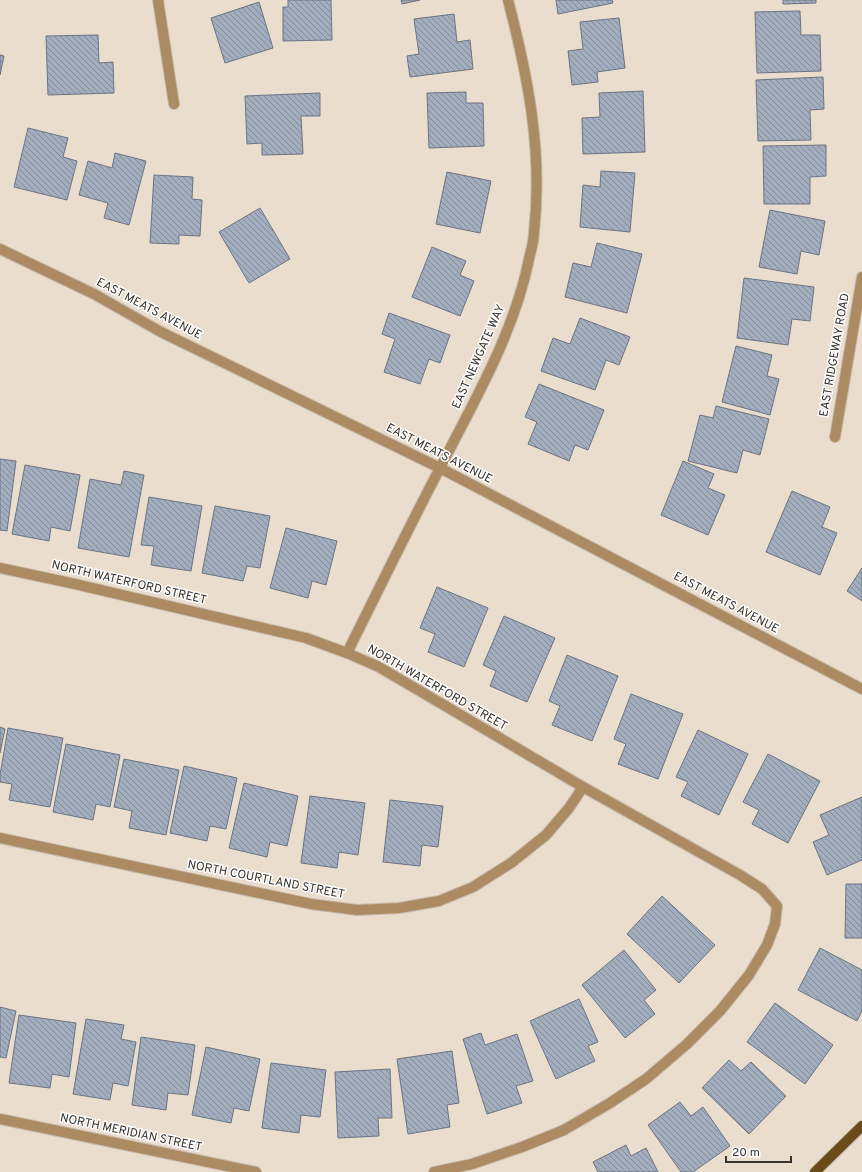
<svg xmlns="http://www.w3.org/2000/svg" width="862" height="1172" viewBox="0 0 862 1172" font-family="Overpass,sans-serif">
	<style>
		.building { fill: url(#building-back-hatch); stroke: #6a7483 }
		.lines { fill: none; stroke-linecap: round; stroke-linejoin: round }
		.minor-casing { stroke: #c6bbad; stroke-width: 12 }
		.major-casing { stroke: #c6bbad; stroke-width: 12 }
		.minor { stroke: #ac8b63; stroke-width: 10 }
		.major { stroke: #6c4b1b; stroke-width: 10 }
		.labels { text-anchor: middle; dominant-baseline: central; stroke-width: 3; stroke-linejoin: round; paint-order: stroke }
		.street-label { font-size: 12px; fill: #37322c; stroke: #fff }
	</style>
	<defs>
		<pattern id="building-back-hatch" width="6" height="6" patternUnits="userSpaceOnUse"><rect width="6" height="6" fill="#a2adbd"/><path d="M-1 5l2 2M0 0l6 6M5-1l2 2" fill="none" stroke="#858d9a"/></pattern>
	</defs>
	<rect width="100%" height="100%" fill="#eaddcd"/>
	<g class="building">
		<polygon points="288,0 331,0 332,40 283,41 283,7 288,7"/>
		<polygon points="401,0 420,0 402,4"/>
		<polygon points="556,0 612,0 613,3 558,14"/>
		<polygon points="783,0 816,0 816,3 783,4"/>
		<polygon points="259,2 273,48 225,63 211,18"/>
		<polygon points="800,11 801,35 820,35 821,71 757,73 755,12"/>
		<polygon points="454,14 457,42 470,40 473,69 410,77 407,56 419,54 414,19"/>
		<polygon points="619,18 625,68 597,72 598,82 572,85 568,51 583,49 580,22"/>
		<polygon points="98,35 99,63 113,62 114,93 48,95 46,36"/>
		<polygon points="0,55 4,56 0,75"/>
		<polygon points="823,77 824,109 810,110 811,140 758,141 756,80"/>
		<polygon points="643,91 645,152 583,154 582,118 600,117 599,93"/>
		<polygon points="466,92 466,103 483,103 484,146 429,148 427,93"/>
		<polygon points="320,93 320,116 301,116 303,154 262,155 262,143 247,144 245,96"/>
		<polygon points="28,128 68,138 63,157 77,161 67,200 14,187"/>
		<polygon points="826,145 826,176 810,177 810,204 764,204 763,146"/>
		<polygon points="115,153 146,161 129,225 104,218 108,203 79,195 88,161 112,168"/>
		<polygon points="601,171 635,173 630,232 580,227 583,185 600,187"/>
		<polygon points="447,172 491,181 480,233 436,224"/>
		<polygon points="154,175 193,177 192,199 202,200 200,236 179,235 179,244 150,243"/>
		<polygon points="260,208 290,259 249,283 219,232"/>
		<polygon points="770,210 825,221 819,255 801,251 797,274 759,267"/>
		<polygon points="597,243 642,254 627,313 565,297 573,263 591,267"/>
		<polygon points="432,247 466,261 460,275 474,281 460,316 412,297"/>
		<polygon points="744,278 814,287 810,321 792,319 788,345 737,338"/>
		<polygon points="389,313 450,335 440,363 429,359 420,384 384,372 395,339 382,334"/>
		<polygon points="580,318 630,337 619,365 606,360 595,390 541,371 553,338 570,344"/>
		<polygon points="736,346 772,355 767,376 779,379 770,415 722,402"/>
		<polygon points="539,384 604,410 588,450 575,445 569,461 528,444 537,422 525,417"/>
		<polygon points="716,406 769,419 760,455 743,450 737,473 688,461 700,415 713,418"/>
		<polygon points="0,459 16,461 7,531 0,530"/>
		<polygon points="683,461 714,474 708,488 725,495 708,535 661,515"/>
		<polygon points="25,465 80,475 70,531 51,527 49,541 12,534"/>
		<polygon points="124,471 144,475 129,557 78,548 90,479 121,485"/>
		<polygon points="792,491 830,507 822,527 837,533 820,575 766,552"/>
		<polygon points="149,497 202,506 191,571 151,565 154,546 141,545"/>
		<polygon points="215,506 270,516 260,568 247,566 243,581 202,573"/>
		<polygon points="286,528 337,541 326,585 312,581 308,598 270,588"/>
		<polygon points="862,568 862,601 847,591"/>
		<polygon points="437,587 488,608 464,667 428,652 435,634 420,628"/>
		<polygon points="504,616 555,638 527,702 490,686 496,671 483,665"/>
		<polygon points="567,655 618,676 592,741 552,725 560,706 549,701"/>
		<polygon points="631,694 683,714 658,779 618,764 626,744 614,739"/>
		<polygon points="0,727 5,729 0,753"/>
		<polygon points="8,728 63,738 50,807 9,800 12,784 0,782 0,775"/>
		<polygon points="698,730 748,754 719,815 681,796 688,782 676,777"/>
		<polygon points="66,744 120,755 110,807 96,804 93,820 53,812"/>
		<polygon points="768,754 820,781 788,843 752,824 759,810 743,802"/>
		<polygon points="124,759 179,770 166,835 129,828 132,811 114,807"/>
		<polygon points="184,766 237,778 226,829 210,826 207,841 170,833"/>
		<polygon points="244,783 298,796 287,846 270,842 267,857 229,848"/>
		<polygon points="310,796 365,803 358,855 339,852 337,868 301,863"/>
		<polygon points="862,797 862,860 827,875 813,842 829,835 820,815"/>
		<polygon points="390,800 443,806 438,847 422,845 420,866 383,862"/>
		<polygon points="846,884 862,884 862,938 845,938"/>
		<polygon points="662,896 715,945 679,983 627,934"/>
		<polygon points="820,948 862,970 862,1011 857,1021 798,990"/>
		<polygon points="624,950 656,990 644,1000 655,1014 625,1038 582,985"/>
		<polygon points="579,999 598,1042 588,1046 595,1061 556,1079 530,1021"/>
		<polygon points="775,1003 833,1045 805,1084 747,1042"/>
		<polygon points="0,1007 16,1011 6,1058 0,1057"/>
		<polygon points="19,1015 76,1023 69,1077 52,1074 50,1088 9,1083"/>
		<polygon points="86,1019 124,1025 121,1039 136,1042 128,1086 113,1083 110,1100 73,1094"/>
		<polygon points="481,1033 485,1045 517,1034 533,1081 516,1086 522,1103 487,1114 463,1039"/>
		<polygon points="141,1037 195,1045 188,1095 168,1093 166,1110 132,1105"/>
		<polygon points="206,1047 260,1059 249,1111 234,1108 231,1123 192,1115"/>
		<polygon points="452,1051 459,1103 447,1105 450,1127 408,1134 397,1059"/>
		<polygon points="729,1060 741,1071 751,1062 786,1096 749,1134 702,1088"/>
		<polygon points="271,1063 326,1070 320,1117 301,1115 299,1133 262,1128"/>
		<polygon points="390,1069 392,1118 378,1118 379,1136 338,1138 335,1072"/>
		<polygon points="680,1102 691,1116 703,1107 730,1146 693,1172 681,1172 648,1125"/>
		<polygon points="626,1145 631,1156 646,1148 658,1172 598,1172 593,1162"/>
	</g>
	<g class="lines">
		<g class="minor-casing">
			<g id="minor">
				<polyline points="158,0 174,104"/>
				<polyline points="0,249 94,294 161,332 440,468 862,689"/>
				<polyline points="835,437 862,277"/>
				<polyline points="0,568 75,584 306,638 347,653 379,667 583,787 740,875 762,889 777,906 775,924 767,945 749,975 720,1011 687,1044 646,1079 610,1103 564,1130 522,1147 472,1164 434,1172"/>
				<path d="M347,653C378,591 408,529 440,468C474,401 514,334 529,259C531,250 534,241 534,232C543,152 528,77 508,0"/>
				<polyline points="0,838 311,904 357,910 399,908 439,901 473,887 511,863 546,835 569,808 583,787"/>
				<polyline points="0,1119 256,1172"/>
			</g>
		</g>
		<g class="major-casing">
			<polyline id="major" points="815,1172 862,1126"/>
		</g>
		<use href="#minor" class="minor"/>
		<use href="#major" class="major"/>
	</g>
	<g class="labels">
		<g class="street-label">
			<text transform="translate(149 309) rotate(28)">EAST MEATS AVENUE</text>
			<text transform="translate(835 355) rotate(-80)">EAST RIDGEWAY ROAD</text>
			<text transform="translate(479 357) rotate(-66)">EAST NEWGATE WAY</text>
			<text transform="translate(439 454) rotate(27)">EAST MEATS AVENUE</text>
			<text transform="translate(129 583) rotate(13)">NORTH WATERFORD STREET</text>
			<text transform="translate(726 603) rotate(28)">EAST MEATS AVENUE</text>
			<text transform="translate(437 688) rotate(30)">NORTH WATERFORD STREET</text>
			<text transform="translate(266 880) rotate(11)">NORTH COURTLAND STREET</text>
			<text transform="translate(131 1133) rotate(12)">NORTH MERIDIAN STREET</text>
		</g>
	</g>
	<path d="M726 1156v6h65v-6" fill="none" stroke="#37322c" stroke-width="2"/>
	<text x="732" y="1156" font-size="12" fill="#37322c" stroke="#ffffff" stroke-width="3" paint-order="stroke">20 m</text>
</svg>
